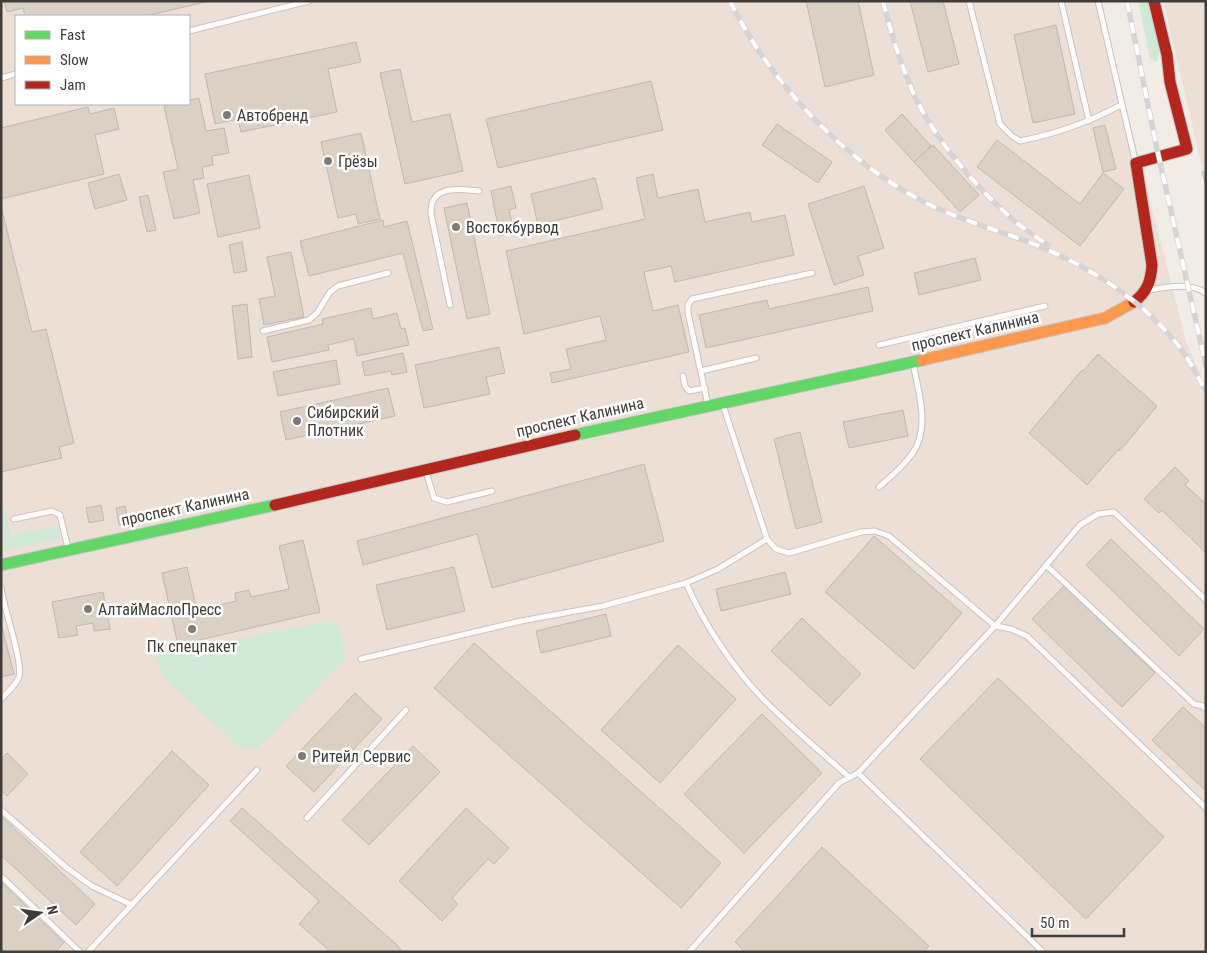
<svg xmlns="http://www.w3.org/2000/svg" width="1207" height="953" viewBox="0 0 1207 953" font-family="'Roboto Condensed',sans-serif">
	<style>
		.built { fill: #ece0d6; fill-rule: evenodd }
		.green { fill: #d0e8d6 }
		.building { fill: #dad0c3; stroke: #bdb9b5 }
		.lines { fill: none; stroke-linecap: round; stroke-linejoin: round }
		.lane-casing { stroke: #c8c3bf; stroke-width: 7 }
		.fast-casing { stroke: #c8c3bf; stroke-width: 13 }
		.slow-casing { stroke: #c8c3bf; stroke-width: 13 }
		.jam-casing { stroke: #c8c3bf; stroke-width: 13 }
		.lane { stroke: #fdfcfb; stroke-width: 5 }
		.fast { stroke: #63d668; stroke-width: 11 }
		.slow { stroke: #ff974d; stroke-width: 11 }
		.jam { stroke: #b3261e; stroke-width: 11 }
		.rail-casing { stroke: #d6d4d3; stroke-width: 5.5 }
		.rail { stroke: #fff; stroke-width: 4; stroke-dasharray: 11; stroke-linecap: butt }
		.poi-dot { fill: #7e7a76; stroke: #fff; stroke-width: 2 }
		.labels { text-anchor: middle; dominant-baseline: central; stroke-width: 5; stroke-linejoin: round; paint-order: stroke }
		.poi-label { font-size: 16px; fill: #403c39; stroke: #fff; text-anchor: start }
		.street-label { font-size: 16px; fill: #403c39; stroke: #fff }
	</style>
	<rect width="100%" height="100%" fill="#f2ece7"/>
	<g class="built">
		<path d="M1,1H1099L1186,341L1206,387V952H1ZM16,16H189V104H16Z"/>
		<polygon points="1163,1 1206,1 1206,186 1194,132"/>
	</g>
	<g class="green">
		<path d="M1138,1H1150C1154,20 1164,44 1157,62L1150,59Z"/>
		<polygon points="4,507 11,536 57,526 60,538 1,551 1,508"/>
		<polygon points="329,621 339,628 346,658 258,748 241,748 163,677 155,656"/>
	</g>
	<g class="building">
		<polygon points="4,1 210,1 146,16 25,16 23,8 7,12"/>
		<polygon points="806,1 858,1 874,75 825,87"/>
		<polygon points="910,1 943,1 959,64 928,72"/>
		<polygon points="1056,25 1075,114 1033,123 1014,35"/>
		<polygon points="356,42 361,62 328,69 337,112 241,132 238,119 215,124 205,74"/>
		<polygon points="400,69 412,122 450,114 463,171 405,184 380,73"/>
		<polygon points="651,81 663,130 498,168 486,119"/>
		<polygon points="199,98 206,131 224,128 229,153 212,156 213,165 202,167 204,178 193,180 200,213 174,219 163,172 178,169 164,106 174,104 189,104 189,100"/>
		<polygon points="88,107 90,114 114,108 119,129 95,135 104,174 1,199 1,128"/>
		<polygon points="902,114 931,146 914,162 885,130"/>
		<polygon points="777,124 832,162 818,183 762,145"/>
		<polygon points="1105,125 1116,169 1103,172 1093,128"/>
		<polygon points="361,133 380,219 358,224 356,214 338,218 321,142"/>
		<polygon points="997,140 1080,204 1103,173 1124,189 1080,246 977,167"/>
		<polygon points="933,145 979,195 960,212 914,162"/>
		<polygon points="1206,171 1206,186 1202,172"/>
		<polygon points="119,174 127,200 95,209 88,183"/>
		<polygon points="653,174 658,198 698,189 705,222 750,212 752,222 785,215 794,255 675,282 671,266 644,272 653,311 678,305 689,352 552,383 550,373 571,369 566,349 606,340 600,316 524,334 506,251 645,219 636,178"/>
		<polygon points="249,175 260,228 218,237 207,184"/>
		<polygon points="595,178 603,209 538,225 531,194"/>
		<polygon points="511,186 516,208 509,210 514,232 500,236 491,191"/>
		<polygon points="864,186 884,248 858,256 864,275 834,285 808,204"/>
		<polygon points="148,195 156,230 147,232 139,197"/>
		<polygon points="467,203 490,314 467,319 444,208"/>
		<polygon points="1,206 32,332 46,329 74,443 59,447 62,458 1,472"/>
		<polygon points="383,220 384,227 407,221 433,329 423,331 403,253 309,276 300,241"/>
		<polygon points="242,242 247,271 234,273 229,245"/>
		<polygon points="291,252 304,317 264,325 259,299 275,296 267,257"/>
		<polygon points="975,258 981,280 919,295 914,273"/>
		<polygon points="868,287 873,311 706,348 699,315 767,300 769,309"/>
		<polygon points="247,304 252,357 238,359 232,306"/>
		<polygon points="371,308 373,319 397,313 401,329 405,328 409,345 357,356 354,339 328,345 329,350 272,362 267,337 323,324 322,319"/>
		<polygon points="499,347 505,373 486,377 490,394 424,408 415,365"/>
		<polygon points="403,353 407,372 392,375 391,371 365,376 362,362"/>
		<polygon points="1098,354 1157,406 1120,451 1119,449 1087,485 1029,433 1082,370 1083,371"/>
		<polygon points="336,360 340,384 278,396 273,372"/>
		<polygon points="388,388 395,416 286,440 280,412"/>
		<polygon points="903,410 908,436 849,448 843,422"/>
		<polygon points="800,432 822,522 796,529 774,439"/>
		<polygon points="644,464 664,541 492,588 477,534 363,565 357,541"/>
		<polygon points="1175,467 1189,481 1185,485 1206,504 1206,553 1162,510 1159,513 1144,499"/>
		<polygon points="101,505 104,520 89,523 86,508"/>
		<polygon points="125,506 128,523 119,525 116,508"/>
		<polygon points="874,536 962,613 914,669 825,592"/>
		<polygon points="1111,539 1204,629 1179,656 1086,565"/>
		<polygon points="303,540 320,612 178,645 162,573 187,567 197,610 236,601 235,593 249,590 251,597 289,589 279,546"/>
		<polygon points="454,567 465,611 387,630 376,585"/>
		<polygon points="785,572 791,594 721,611 716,589"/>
		<polygon points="1064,586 1155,673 1122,707 1032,619"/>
		<polygon points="103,592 110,629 94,631 93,623 76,626 78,635 59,638 52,602"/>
		<polygon points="606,614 611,636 541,653 536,631"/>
		<polygon points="802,618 861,674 830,706 771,651"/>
		<polygon points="1,623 14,674 1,677"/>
		<polygon points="474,643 721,863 681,908 434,688"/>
		<polygon points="678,645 736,699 660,783 601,730"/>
		<polygon points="998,678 1164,837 1086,919 920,759"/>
		<polygon points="355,693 382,719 314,792 286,766"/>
		<polygon points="1183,707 1206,728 1206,791 1152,740"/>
		<polygon points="762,714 822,773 744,853 684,794"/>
		<polygon points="413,746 440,772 369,845 342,820"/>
		<polygon points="172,751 209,785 117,886 80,852"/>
		<polygon points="7,753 28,774 7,796 1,790 1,759"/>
		<polygon points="242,808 397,945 403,952 331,952 299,924 319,901 230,821"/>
		<polygon points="466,808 509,848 494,864 488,859 452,898 458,904 442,921 399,881"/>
		<polygon points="1,816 95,904 76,925 1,855"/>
		<polygon points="822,847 929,946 924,952 745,952 735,942"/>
		<polygon points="1,882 64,943 55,952 5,952 1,948"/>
	</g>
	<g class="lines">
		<g class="lane-casing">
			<g id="lane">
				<path d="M969,1L1000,124L1012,136L1020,141C1056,134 1089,122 1121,105"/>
				<polyline points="1061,1 1089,121"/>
				<polyline points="1098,1 1135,160"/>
				<polyline points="189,31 309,1"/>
				<polyline points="1,78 16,74"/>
				<path d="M1149,290C1167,287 1190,282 1206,293"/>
				<path d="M450,305L431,214C431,210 431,205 433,201C440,185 465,190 479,191"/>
				<polyline points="263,331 309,320 317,313 330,292 338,286 388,273"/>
				<polyline points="879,345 1045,306"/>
				<polyline points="701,371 756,358"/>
				<polyline points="683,376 685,386 689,391 705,388"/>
				<polyline points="708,405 688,313 688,305 692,299 812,273"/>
				<polyline points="723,405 767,539 776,549 789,553 861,532 875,531 889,536 995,626 1011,629 1027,636 1206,808"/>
				<polyline points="426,472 434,498 447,502 492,491"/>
				<path d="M879,487C890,477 903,467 912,454C931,428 918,391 913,363"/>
				<polyline points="14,519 52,511 60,515 68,548"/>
				<polyline points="1046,565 1194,704 1203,706 1206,709"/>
				<path d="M686,583C704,624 733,668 764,700C791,727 821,752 849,777"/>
				<path d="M1,588C4,609 23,661 19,677C16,685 7,693 1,699"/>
				<polyline points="361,659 521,621 603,606 686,583 718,569 767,539"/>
				<polyline points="1,810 67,868 92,886 132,905"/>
				<polyline points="307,818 406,710"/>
				<polyline points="1,876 80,952"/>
				<polyline points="88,952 257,770"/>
				<polyline points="689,952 839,783 858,773"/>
				<polyline points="1043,952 858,773 995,626 1080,525 1098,514 1114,512 1206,600"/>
			</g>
		</g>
		<g class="fast-casing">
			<g id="fast">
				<polyline points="575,435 922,360"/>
				<polyline points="1,565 275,505"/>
			</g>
		</g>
		<g class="slow-casing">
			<polyline id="slow" points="922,360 1105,318 1134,302"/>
		</g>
		<g class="jam-casing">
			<g id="jam">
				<path d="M1134,302C1147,292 1151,281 1152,265L1136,163L1187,149L1170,82L1167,55L1154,1"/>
				<polyline points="275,505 575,435"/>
			</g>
		</g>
		<use href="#lane" class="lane"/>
		<use href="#fast" class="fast"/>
		<use href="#slow" class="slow"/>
		<use href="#jam" class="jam"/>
		<g class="rail-casing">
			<g id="rail">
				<path d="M730,1C770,83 846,163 928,204C961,220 997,230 1031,243C1087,265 1140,298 1178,345C1189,359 1197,376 1206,391"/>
				<path d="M883,1C891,34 902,68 916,99C937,142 981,193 1017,223C1027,231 1038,238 1048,245"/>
				<polyline points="1127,1 1157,149 1206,366"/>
			</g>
		</g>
		<use href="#rail" class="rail"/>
	</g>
	<g class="poi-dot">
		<circle cx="227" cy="115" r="5"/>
		<circle cx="328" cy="161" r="5"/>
		<circle cx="456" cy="227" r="5"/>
		<circle cx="297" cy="421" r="5"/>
		<circle cx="88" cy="609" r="5"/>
		<circle cx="192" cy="629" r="5"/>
		<circle cx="302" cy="756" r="5"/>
	</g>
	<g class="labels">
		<g class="poi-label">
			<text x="237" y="115">Автобренд</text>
			<text x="338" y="161">Грёзы</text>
			<text x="466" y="227">Востокбурвод</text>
			<text x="307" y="412">Сибирский<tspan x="307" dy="18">Плотник</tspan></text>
			<text x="98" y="609">АлтайМаслоПресс</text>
			<text x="192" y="646" text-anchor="middle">Пк спецпакет</text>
			<text x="312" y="756">Ритейл Сервис</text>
		</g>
		<g class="street-label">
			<text transform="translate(975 331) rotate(-13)">проспект Калинина</text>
			<text transform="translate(580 417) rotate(-13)">проспект Калинина</text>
			<text transform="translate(185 507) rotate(-12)">проспект Калинина</text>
		</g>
	</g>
	<rect width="1207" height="953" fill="none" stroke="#403c39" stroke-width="5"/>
	<rect x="15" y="15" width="175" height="90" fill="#ffffff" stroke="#b3b1b0"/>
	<rect x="25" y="31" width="25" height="8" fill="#63d668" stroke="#b3b1b0"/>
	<text x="60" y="40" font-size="15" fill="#403c39">Fast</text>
	<rect x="25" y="56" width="25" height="8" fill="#ff974d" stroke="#b3b1b0"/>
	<text x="60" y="65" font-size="15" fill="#403c39">Slow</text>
	<rect x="25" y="81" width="25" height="8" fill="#b3261e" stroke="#b3b1b0"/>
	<text x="60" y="90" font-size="15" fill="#403c39">Jam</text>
	<g transform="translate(40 913) rotate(77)" stroke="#ffffff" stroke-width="4" paint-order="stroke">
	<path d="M0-4L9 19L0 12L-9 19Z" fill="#403c39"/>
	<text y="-8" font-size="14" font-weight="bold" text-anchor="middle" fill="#403c39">N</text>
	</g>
	<path d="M1032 928v8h92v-8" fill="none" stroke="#403c39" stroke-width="2.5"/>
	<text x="1040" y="928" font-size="15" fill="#403c39" stroke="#ffffff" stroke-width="4" paint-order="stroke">50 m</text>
</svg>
